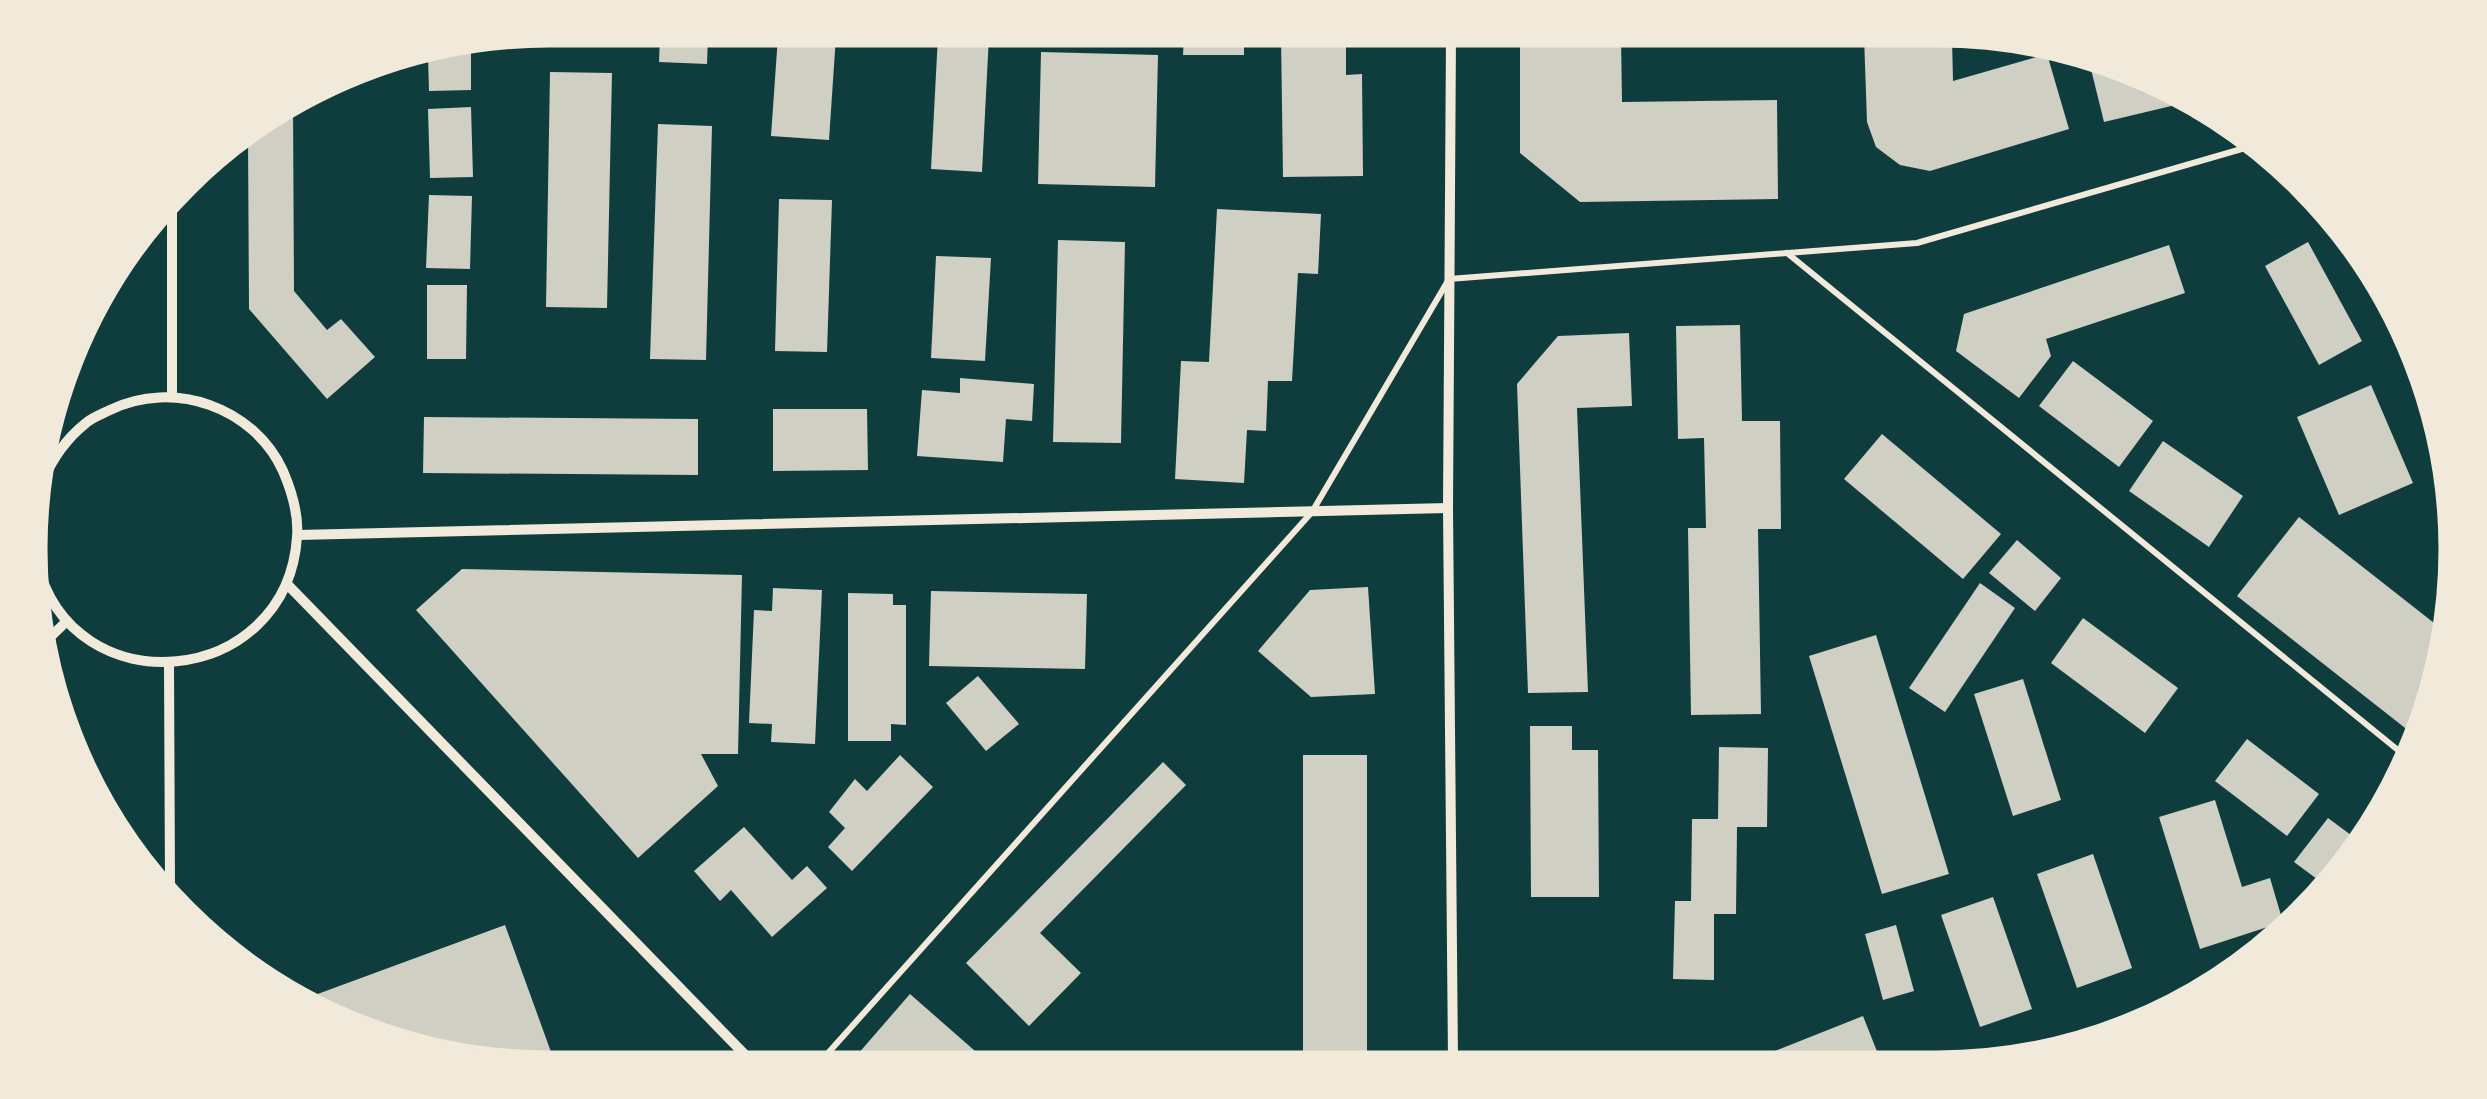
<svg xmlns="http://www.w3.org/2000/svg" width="2487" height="1099" viewBox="0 0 2487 1099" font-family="Montserrat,sans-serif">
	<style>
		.building { fill: #cfcfc3 }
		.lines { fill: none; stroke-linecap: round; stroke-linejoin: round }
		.minor { stroke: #f1e9da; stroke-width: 6 }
		.tertiary { stroke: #f1e9da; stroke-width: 10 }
		.rim { fill: none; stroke: #f1e9da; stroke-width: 3 }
	</style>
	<rect width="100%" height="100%" fill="#0f3d3e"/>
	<g class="building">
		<polygon points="660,36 708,36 707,64 659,62"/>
		<polygon points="778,36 836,36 829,140 771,136"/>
		<polygon points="938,36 989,36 982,172 931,169"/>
		<polygon points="1184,36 1244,36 1244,55 1183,55"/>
		<polygon points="1281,36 1346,36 1346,75 1362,74 1363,176 1283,177"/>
		<polygon points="1520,36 1621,36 1622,102 1777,100 1778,199 1580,202 1520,153"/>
		<polygon points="1864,36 1952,38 1953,81 2047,54 2069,129 1930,171 1900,165 1876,147 1867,122"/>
		<polygon points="471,49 471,90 429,91 428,56"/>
		<polygon points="1041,52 1158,55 1155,187 1038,184"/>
		<polygon points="2089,61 2103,63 2188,102 2104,122"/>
		<polygon points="550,72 612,73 607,308 546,307"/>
		<polygon points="293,105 294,291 327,330 341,319 375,357 327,399 249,309 248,137"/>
		<polygon points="471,107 473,177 430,178 428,109"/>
		<polygon points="658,124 712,126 706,360 650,359"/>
		<polygon points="429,195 472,196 470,269 426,268"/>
		<polygon points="779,199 832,200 827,352 775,351"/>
		<polygon points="1217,209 1321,214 1318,274 1298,273 1292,381 1268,381 1266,431 1247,430 1244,483 1175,479 1181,361 1209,362"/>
		<polygon points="1058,240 1125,242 1121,443 1053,442"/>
		<polygon points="2308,242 2362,341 2319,365 2265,266"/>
		<polygon points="2169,245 2185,293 2046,339 2051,356 2019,398 1956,351 1964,314"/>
		<polygon points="936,256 991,258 985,361 931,358"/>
		<polygon points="427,285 467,285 466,359 427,359"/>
		<polygon points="1740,325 1742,421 1780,421 1781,529 1758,529 1761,714 1691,715 1688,528 1706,528 1704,438 1678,439 1676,326"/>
		<polygon points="1629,333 1632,406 1577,408 1588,692 1528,693 1517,384 1558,336"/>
		<polygon points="2073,361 2153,421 2119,467 2039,406"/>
		<polygon points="960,378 1034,384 1032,421 1006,419 1003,462 917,456 922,390 960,393"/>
		<polygon points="2371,385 2413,483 2339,515 2297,417"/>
		<polygon points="773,409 867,409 868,470 773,471"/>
		<polygon points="424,417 698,419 698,475 423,473"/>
		<polygon points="1882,434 2001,534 1963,579 1844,479"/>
		<polygon points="2163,441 2243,496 2209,547 2129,491"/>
		<polygon points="2299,517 2443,630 2424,715 2414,735 2237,596"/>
		<polygon points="2017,540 2061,578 2035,611 1989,573"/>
		<polygon points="462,569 742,575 738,754 701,754 718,786 638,858 416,610"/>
		<polygon points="1980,583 2015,608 1945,712 1909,688"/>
		<polygon points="1368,587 1375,694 1311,697 1258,651 1310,590"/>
		<polygon points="773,588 822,590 815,744 771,742 772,724 749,723 754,610 772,611"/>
		<polygon points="931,591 1087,594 1085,669 929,666"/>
		<polygon points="848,593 893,594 893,605 906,605 906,725 891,724 891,741 848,741"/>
		<polygon points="2083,618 2178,688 2145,733 2051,663"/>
		<polygon points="1876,635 1949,874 1882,894 1809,656"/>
		<polygon points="978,676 1019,724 986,751 946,703"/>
		<polygon points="2023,679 2061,800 2013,816 1974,694"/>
		<polygon points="1530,726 1572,726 1572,750 1598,750 1599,897 1531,897"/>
		<polygon points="2247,739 2319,794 2287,836 2215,781"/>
		<polygon points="1719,747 1768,748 1767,827 1737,827 1736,914 1714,914 1714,980 1673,979 1675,901 1691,901 1692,819 1718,819"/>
		<polygon points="900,755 933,787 852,871 828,847 845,828 829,812 855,779 867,791"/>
		<rect x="1303" y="755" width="64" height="306"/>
		<polygon points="1163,762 1186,785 1040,933 1081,973 1029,1026 966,963"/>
		<polygon points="2215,800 2242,887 2270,878 2283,922 2200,949 2159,817"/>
		<polygon points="2328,818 2359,841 2321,882 2294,862"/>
		<polygon points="744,827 792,880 807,866 827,888 772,937 731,890 720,901 694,871"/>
		<polygon points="2093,854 2132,968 2077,988 2037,874"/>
		<polygon points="1993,897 2032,1009 1980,1027 1941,915"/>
		<polygon points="505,925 555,1063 384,1036 304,999"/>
		<polygon points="1896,925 1914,991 1883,1000 1865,934"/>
		<polygon points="910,994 983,1058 979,1062 851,1062"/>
		<polygon points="1863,1016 1880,1059 1755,1059"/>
	</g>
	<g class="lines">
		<g class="minor">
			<polyline points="1787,253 2404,755"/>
			<polyline points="820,1062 1312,512 1449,279 1917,243 2252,146"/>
		</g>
		<g class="tertiary">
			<polyline points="1451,36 1448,508 1453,1060"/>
			<polyline points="172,211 172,396"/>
			<polyline points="298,535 1448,508"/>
			<path d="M37,562C72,709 287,688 297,537C299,514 292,492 283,471C254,407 173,379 110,410C102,414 93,417 86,423C66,439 54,457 43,480"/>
			<polyline points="287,584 752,1062"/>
			<polyline points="45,642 67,621"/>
			<polyline points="169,664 170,886"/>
		</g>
	</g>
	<path d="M0 0H2487V1099H0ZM549 46H1937A503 503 0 0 1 2440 549V549A503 503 0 0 1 1937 1052H549A503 503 0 0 1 46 549V549A503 503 0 0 1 549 46Z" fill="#f1e9da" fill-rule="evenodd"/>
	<path class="rim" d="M549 46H1937A503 503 0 0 1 2440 549V549A503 503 0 0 1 1937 1052H549A503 503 0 0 1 46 549V549A503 503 0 0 1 549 46Z"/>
</svg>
